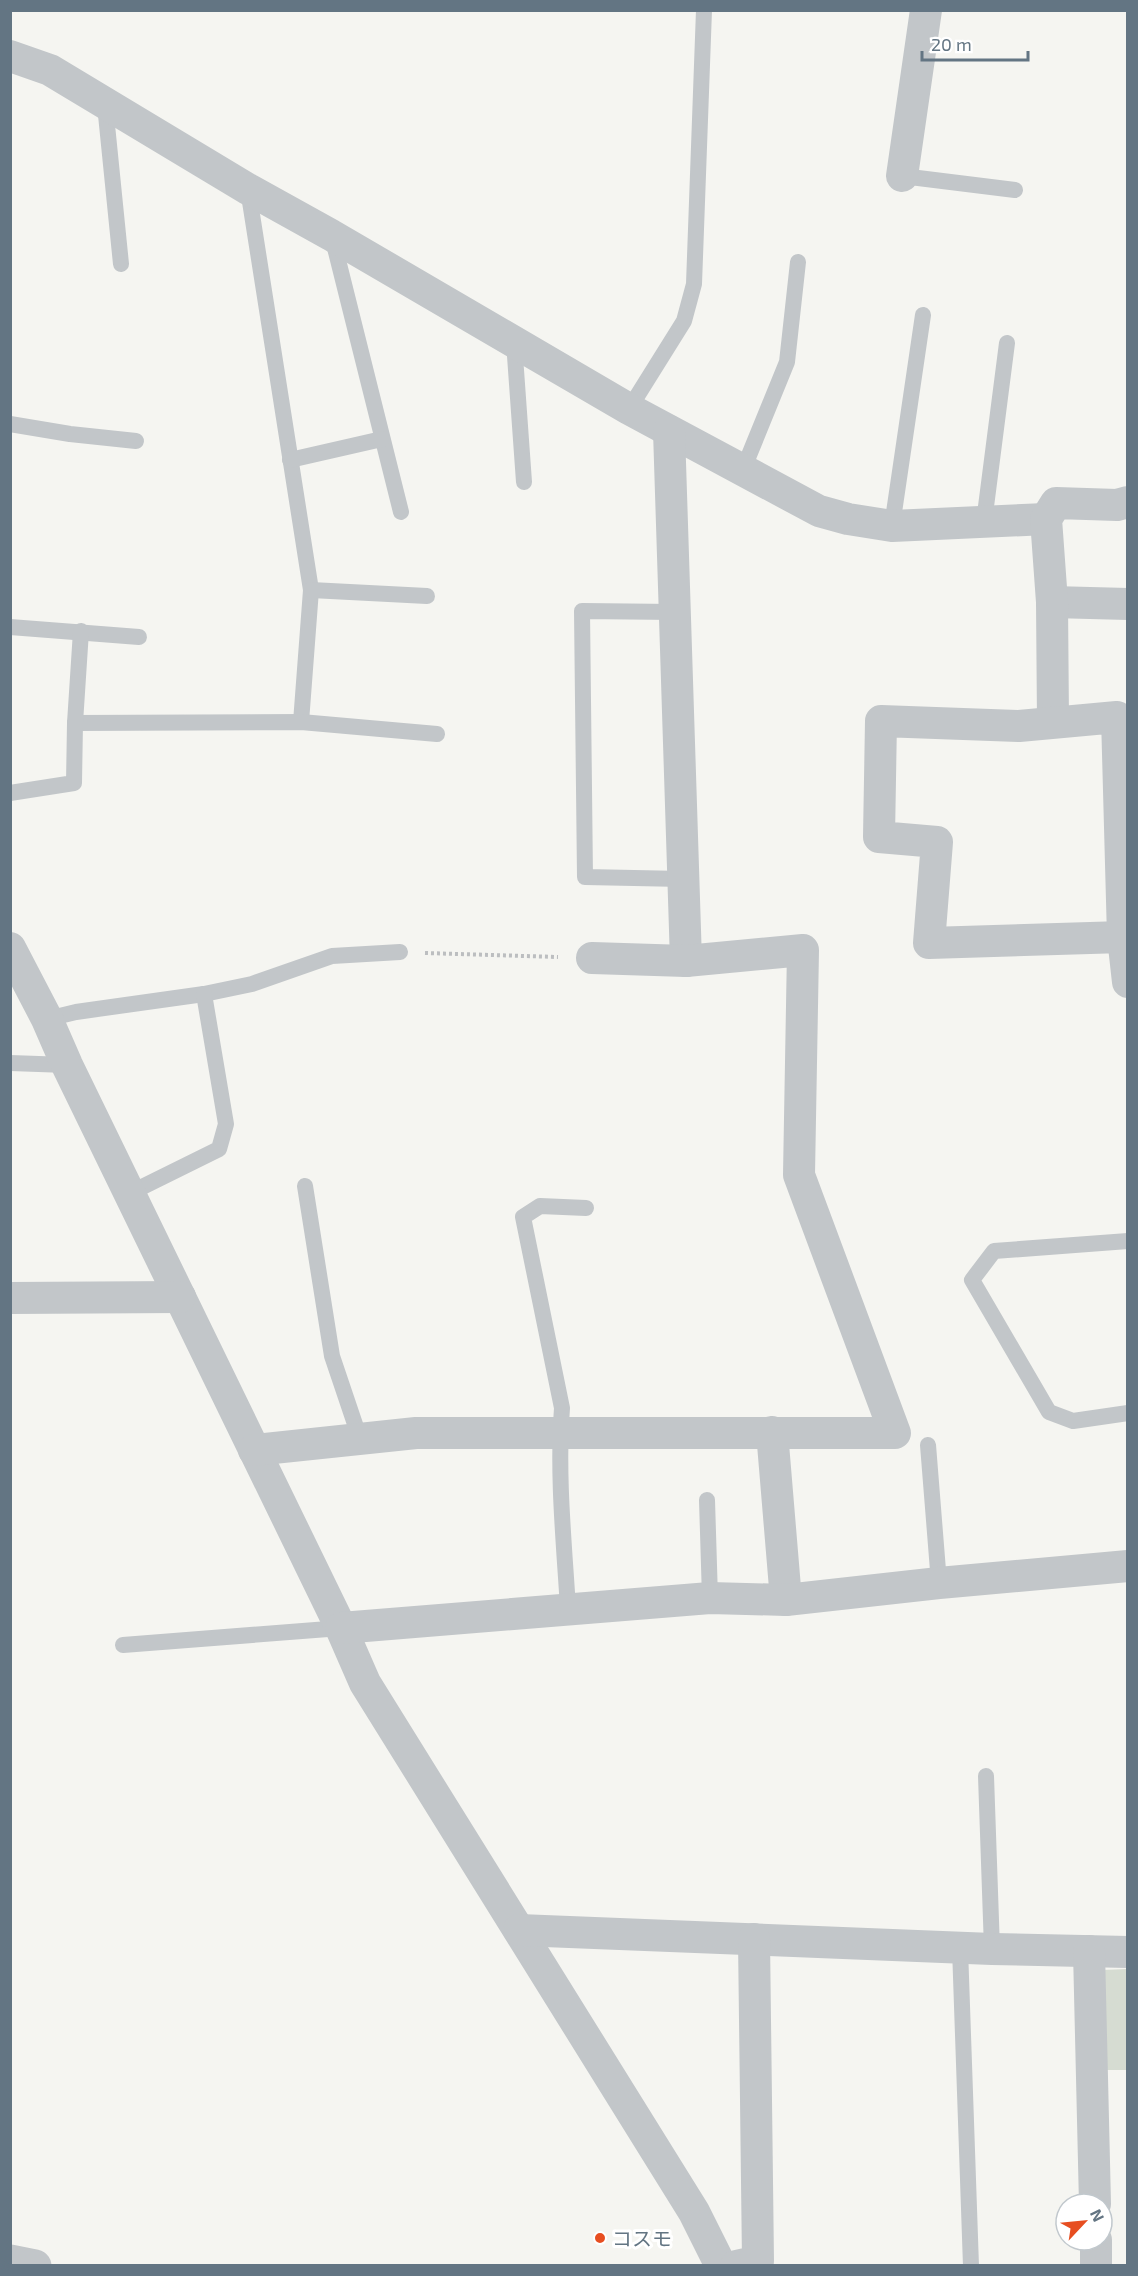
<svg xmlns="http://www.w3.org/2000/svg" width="1138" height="2276" viewBox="0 0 1138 2276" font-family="'Exo 2','Noto Sans JP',sans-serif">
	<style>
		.green { fill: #d6dcd2 }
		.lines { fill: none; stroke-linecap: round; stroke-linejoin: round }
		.path { stroke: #bcbec0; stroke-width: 4; stroke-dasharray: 3 3; stroke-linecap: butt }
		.service { stroke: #c2c6c9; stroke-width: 16 }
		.minor { stroke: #c2c6c9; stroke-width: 32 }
		.tertiary { stroke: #c2c6c9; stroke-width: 33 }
		.poi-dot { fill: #e74e20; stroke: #fff; stroke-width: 2 }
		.labels { text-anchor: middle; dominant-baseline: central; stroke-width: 6; stroke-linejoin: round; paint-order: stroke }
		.poi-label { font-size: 20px; fill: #637583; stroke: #fff; text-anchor: start }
	</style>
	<rect width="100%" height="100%" fill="#f5f5f1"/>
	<polygon class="green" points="1127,1969 1127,2070 1106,2070 1102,1970"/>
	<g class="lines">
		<polyline class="path" points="425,953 558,957"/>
		<g class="service">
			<polyline points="105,105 121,264"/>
			<polyline points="902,176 1015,190"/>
			<polyline points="248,189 311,590 301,722"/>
			<polyline points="332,236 401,512"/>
			<polyline points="514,342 524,482"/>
			<polyline points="629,409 684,321 694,284 704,10"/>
			<polyline points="10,424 70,434 136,441"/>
			<polyline points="290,460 382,439"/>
			<polyline points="743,470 787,362 798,262"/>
			<polyline points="984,522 1007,343"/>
			<polyline points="892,526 923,315"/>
			<polyline points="311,590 427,596"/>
			<polyline points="675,612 582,611 585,877 683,879"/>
			<polyline points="10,627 139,637"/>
			<polyline points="75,723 301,722 437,734"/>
			<polyline points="10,793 74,783 75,723 81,631"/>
			<polyline points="47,1019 76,1012 204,994 252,984 332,956 400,952"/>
			<polyline points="10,1063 67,1065"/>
			<polyline points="305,1186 332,1356 360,1439"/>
			<polyline points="130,1193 219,1149 226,1124 204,994"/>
			<polyline points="1128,1241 994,1251 972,1280 1049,1412 1073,1421 1128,1413"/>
			<polyline points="928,1445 939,1583"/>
			<polyline points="707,1500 710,1598"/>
			<path d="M568,1608C564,1542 557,1475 562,1408L523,1217L540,1206L586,1208"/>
			<polyline points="123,1645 341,1628"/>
			<polyline points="986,1776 992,1949"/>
			<polyline points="960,1948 971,2266"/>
		</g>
		<g class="minor">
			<polyline points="10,56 50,70 248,189 331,235 629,409 819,511 848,519 892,526 1046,519"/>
			<polyline points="902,176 926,10"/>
			<polyline points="669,431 686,961"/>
			<polyline points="1052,602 1128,604"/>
			<polyline points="1053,722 1052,602 1046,519 1056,503 1117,505 1128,502"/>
			<polyline points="1123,937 929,943 937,842 879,837 881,721 1019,726 1117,717 1123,937 1128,982"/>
			<polyline points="10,948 47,1019 67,1065 341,1628 365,1683 694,2212 721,2266"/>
			<polyline points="10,1298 180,1297"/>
			<polyline points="772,1432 786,1600"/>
			<polyline points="254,1450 416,1433 895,1433 799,1175 803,950 686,961 592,958"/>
			<polyline points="341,1628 710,1598 786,1600 939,1583 1128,1566"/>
			<polyline points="519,1930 992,1949 1128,1952"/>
			<polyline points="1089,1951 1095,2204"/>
			<polyline points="1096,2240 1096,2266"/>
			<polyline points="736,2266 758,2261 754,1939"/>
		</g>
		<polyline class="tertiary" points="10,2261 35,2266"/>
	</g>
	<circle class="poi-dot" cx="600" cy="2238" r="6"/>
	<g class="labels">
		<g class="poi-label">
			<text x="612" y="2238">コスモ</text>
		</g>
	</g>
	<rect width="1138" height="2276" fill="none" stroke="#637583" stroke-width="24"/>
	<g transform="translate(1084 2222) rotate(64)"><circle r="28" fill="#ffffff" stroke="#c1c8cd" stroke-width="1.5"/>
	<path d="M0-4.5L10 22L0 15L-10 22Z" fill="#e74e20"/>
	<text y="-9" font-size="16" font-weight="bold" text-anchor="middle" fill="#637583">N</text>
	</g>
	<path d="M922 51v9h106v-9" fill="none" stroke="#637583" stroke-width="3"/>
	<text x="931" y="51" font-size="18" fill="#637583" stroke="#ffffff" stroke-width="4.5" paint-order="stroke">20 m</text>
</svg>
